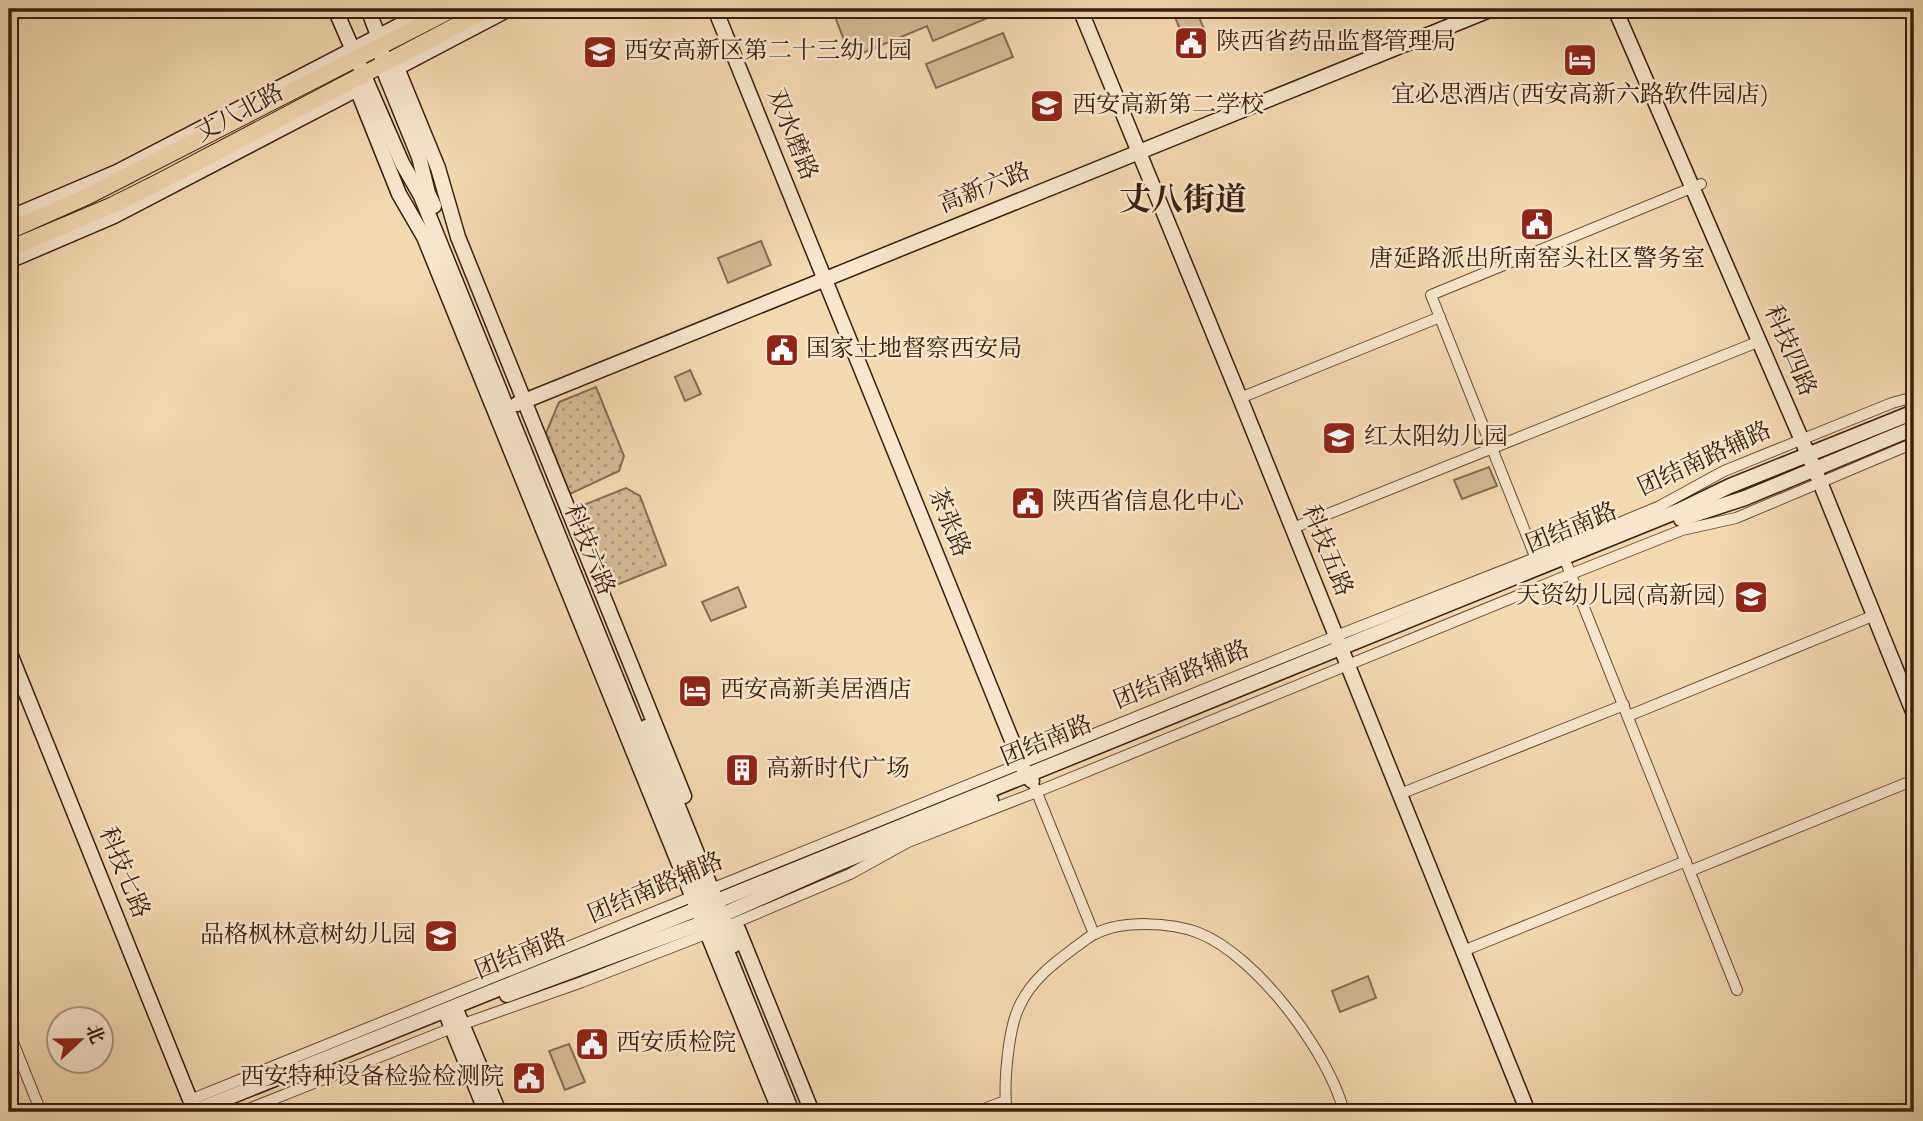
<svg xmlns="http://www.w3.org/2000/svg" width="1923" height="1121" viewBox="0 0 1923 1121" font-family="'Old Standard TT','Noto Serif SC',serif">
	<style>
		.park { fill: #d3ba94; stroke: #866d51; stroke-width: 2 }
		.garden { fill: url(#garden-dots); stroke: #866d51; stroke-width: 2 }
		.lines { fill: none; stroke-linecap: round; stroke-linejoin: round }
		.street-casing { stroke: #674e36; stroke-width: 12 }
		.secondary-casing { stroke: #38200e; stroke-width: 17 }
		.primary-casing { stroke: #38200e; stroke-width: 18 }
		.street { stroke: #f7e6cc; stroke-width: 10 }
		.secondary { stroke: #f7e6cc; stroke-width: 14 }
		.primary { stroke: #f3d9b0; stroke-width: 16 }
		.labels { text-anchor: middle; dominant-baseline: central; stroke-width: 5; stroke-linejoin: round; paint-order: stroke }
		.poi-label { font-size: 24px; fill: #38200e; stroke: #f7e6cc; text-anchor: start }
		.street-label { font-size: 24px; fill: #38200e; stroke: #f7e6cc }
		.district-label { font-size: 32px; font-weight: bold; fill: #38200e; stroke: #f7e6cc }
	</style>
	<defs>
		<pattern id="garden-dots" width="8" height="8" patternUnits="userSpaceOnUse" patternTransform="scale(1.75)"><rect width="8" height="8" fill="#d3ba94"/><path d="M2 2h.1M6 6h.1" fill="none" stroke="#ac9777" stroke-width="1.8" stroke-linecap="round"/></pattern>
	</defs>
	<rect width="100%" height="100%" fill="#f3d9b0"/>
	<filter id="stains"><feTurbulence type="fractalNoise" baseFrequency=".00286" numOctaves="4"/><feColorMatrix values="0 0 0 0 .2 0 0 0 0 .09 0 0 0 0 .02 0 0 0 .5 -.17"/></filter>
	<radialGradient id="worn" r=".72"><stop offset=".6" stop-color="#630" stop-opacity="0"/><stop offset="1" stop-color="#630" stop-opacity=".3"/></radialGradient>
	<g class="park">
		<polygon points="832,9 995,9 997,14 933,41 927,26 851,58"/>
		<polygon points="1172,9 1196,9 1207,37 1186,45"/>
		<polygon points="1003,33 1013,57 936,88 926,64"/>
		<polygon points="761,241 771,265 728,283 718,258"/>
		<polygon points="690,370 701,394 685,401 675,377"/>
		<polygon points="1489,467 1497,486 1462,499 1454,480"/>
		<polygon points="738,587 746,607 711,621 702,602"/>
		<polygon points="1368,976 1376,998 1340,1012 1332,991"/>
		<polygon points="569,1044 585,1082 565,1090 549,1051"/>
	</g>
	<g class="garden">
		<polygon points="596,387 624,456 619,471 570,494 546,433 559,402"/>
		<polygon points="626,488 640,496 666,565 609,588 576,508"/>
	</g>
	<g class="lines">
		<g class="street-casing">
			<g id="street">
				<polyline points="1240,398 1440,317"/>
				<polyline points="1293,528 1760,341"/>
				<polyline points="1538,564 1431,295 1701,184"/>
				<polyline points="1567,565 1737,990"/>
				<polyline points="1628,716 1875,615"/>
				<polyline points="1035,788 1094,934"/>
				<polyline points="1400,794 1624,705"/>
				<polyline points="1690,871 1914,780"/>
				<polyline points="725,927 850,874 908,842 1034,793 1566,576 1682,530 1736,518 1914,443"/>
				<polyline points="1463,951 1686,861"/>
				<polyline points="9,1032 41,1112"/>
				<polyline points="190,1100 1336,636 1535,558 1660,506 1724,471 1892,403 1914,397"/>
				<polyline points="241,1112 452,1028 582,982 711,932"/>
				<polyline points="976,1112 1005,1101"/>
				<path d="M1007,1112C1003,1087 1008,1030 1019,1007C1031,980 1054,963 1077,946C1083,942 1089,936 1095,934C1122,920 1171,922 1199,933C1257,956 1329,1053 1344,1112"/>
			</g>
		</g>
		<g class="secondary-casing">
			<g id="secondary">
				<polyline points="335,9 402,163 421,196 792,1112"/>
				<polyline points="368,9 382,46 382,66 419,157 428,193 434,206"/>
				<polyline points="715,9 1026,775 1032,781"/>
				<polyline points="1080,9 1240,398 1528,1112"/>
				<polyline points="1615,9 1820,482 1914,714"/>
				<polyline points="382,66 397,68 438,168 458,237 684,796"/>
				<polyline points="389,72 509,9"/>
				<polyline points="365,74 357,89 399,194 424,237 780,1112"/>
				<polyline points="9,218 117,172 431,9"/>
				<polyline points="9,261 114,216 365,85"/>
				<polyline points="517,404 1492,9"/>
				<polyline points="1681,519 1745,498 1914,428"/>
				<polyline points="9,651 195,1112"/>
				<polyline points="646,727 734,945"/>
				<polyline points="738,929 812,1112"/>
				<polyline points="507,995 713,919 830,867 991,800"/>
				<polyline points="455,1007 499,1112"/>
				<polyline points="445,1011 486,1112"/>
				<polyline points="195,1111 707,905 1678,511 1730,486 1914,412"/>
			</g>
		</g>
		<g class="primary-casing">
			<g id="primary">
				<polyline points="9,231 88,196 453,9"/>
				<polyline points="9,249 113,205 161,181 488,9"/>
			</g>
		</g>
		<use href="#street" class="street"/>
		<use href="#secondary" class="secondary"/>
		<use href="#primary" class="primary"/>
	</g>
	<defs>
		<g id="civic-square" transform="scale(1.75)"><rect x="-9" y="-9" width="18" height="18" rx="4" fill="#8f2418" stroke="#f7e6cc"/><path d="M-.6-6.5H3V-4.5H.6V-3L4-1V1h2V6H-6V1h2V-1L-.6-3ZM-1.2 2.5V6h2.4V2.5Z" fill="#fff"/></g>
		<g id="school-square" transform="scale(1.75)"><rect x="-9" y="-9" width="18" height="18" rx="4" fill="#8f2418" stroke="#f7e6cc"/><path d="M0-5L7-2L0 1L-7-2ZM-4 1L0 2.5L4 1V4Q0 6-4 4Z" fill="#fff"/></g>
		<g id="hotel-square" transform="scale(1.75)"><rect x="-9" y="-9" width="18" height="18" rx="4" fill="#8f2418" stroke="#f7e6cc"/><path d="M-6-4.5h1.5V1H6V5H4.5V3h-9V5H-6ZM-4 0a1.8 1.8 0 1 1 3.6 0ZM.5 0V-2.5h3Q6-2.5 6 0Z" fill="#fff"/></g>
		<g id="building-square" transform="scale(1.75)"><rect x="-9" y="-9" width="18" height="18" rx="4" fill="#8f2418" stroke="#f7e6cc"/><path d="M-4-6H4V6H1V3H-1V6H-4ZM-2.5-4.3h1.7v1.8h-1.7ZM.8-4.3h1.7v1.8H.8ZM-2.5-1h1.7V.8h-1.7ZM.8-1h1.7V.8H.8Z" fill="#fff"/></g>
	</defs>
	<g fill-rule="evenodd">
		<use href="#civic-square" x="1191" y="43"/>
		<use href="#school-square" x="600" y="52"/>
		<use href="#hotel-square" x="1580" y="60"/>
		<use href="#school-square" x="1047" y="106"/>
		<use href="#civic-square" x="1537" y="224"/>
		<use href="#civic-square" x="782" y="350"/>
		<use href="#school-square" x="1339" y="438"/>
		<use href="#civic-square" x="1028" y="503"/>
		<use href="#school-square" x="1751" y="597"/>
		<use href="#hotel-square" x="695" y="691"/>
		<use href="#building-square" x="742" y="770"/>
		<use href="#school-square" x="441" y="936"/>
		<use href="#civic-square" x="592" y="1044"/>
		<use href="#civic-square" x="529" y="1078"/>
	</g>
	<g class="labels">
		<g class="poi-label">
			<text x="1216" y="43">陕西省药品监督管理局</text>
			<text x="624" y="52">西安高新区第二十三幼儿园</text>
			<text x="1580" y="96" text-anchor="middle">宜必思酒店(西安高新六路软件园店)</text>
			<text x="1072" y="106">西安高新第二学校</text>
			<text x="1537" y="260" text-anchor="middle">唐延路派出所南窑头社区警务室</text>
			<text x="806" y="350">国家土地督察西安局</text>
			<text x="1364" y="438">红太阳幼儿园</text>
			<text x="1052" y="503">陕西省信息化中心</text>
			<text x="1726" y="597" text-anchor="end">天资幼儿园(高新园)</text>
			<text x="720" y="691">西安高新美居酒店</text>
			<text x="766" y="770">高新时代广场</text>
			<text x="416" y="936" text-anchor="end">品格枫林意树幼儿园</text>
			<text x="616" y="1044">西安质检院</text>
			<text x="504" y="1078" text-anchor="end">西安特种设备检验检测院</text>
		</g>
		<g class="street-label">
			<text transform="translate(240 114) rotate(-28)">丈八北路</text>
			<text transform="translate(791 135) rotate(68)">双水磨路</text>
			<text transform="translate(985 189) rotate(-22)">高新六路</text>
			<text transform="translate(1789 351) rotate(67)">科技四路</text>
			<text transform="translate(1705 460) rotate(-25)">团结南路辅路</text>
			<text transform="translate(948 523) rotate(68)">茶张路</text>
			<text transform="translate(1572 529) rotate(-22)">团结南路</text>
			<text transform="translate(588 550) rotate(68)">科技六路</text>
			<text transform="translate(1326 551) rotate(68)">科技五路</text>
			<text transform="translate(1182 676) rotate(-22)">团结南路辅路</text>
			<text transform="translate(1047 742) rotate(-22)">团结南路</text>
			<text transform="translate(123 873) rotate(68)">科技七路</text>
			<text transform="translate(656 889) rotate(-23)">团结南路辅路</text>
			<text transform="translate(521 955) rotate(-22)">团结南路</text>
		</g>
		<g class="district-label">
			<text x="1183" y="202">丈八街道</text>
		</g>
	</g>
	<rect width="1923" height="1121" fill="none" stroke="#f3d9b0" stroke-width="35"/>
	<rect x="10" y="10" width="1902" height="1100" fill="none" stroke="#38200e" stroke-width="3.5"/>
	<rect x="18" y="18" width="1888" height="1086" fill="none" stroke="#38200e" stroke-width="2"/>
	<g transform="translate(80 1040) rotate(68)"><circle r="33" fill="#f7e6cc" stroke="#ab9780" stroke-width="2"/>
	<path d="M0-5L12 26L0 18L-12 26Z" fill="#8f2418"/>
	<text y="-10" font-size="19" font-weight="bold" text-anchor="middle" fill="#38200e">北</text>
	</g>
	<rect width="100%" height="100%" filter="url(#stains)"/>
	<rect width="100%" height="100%" fill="url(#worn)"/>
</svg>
